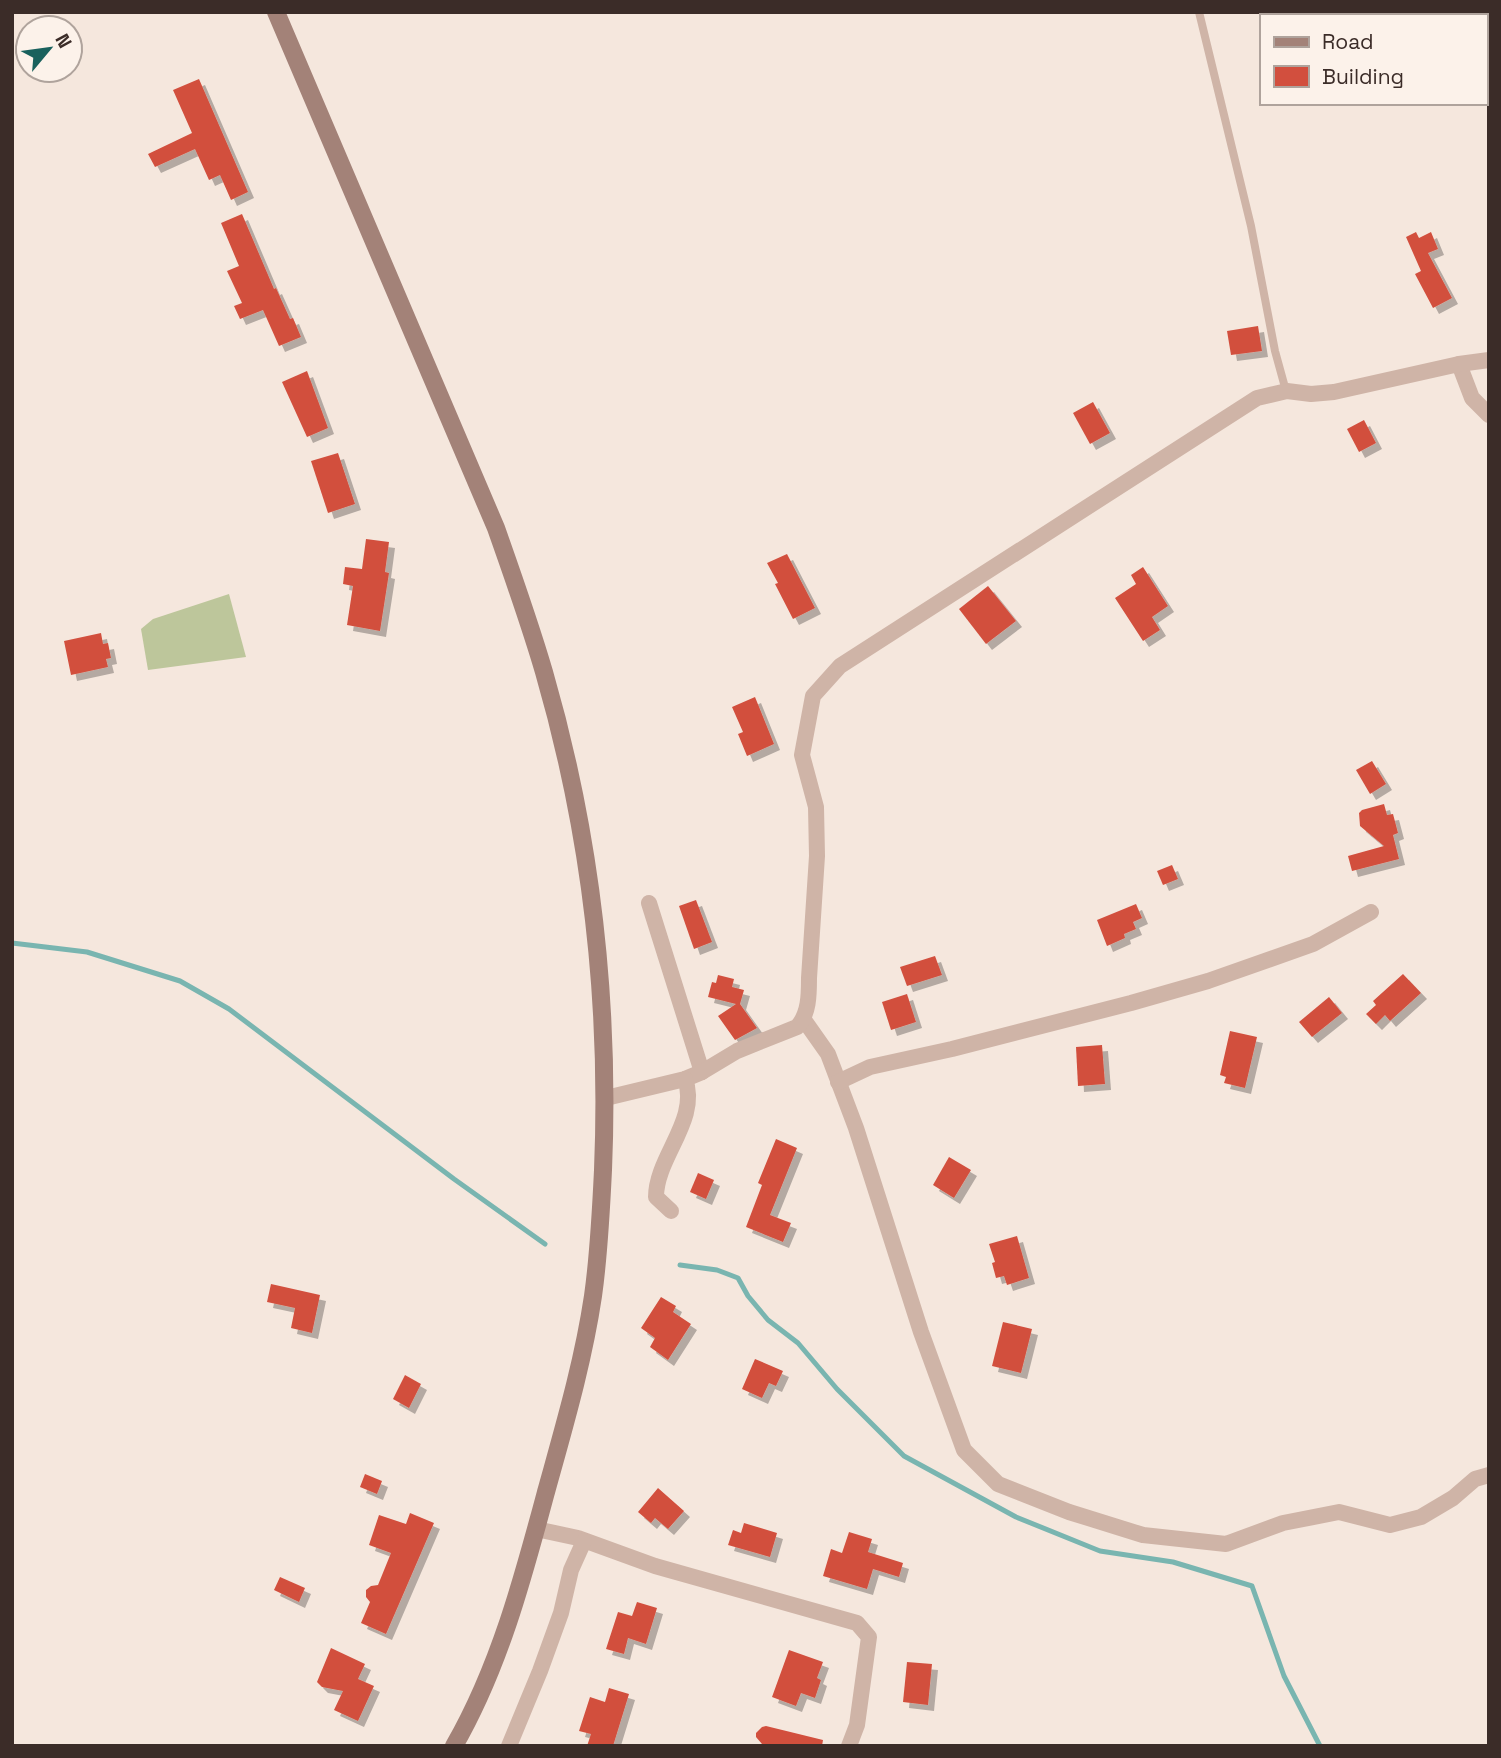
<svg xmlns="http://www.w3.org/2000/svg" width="1501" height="1758" viewBox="0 0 1501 1758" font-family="'Space Grotesk',sans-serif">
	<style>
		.green { fill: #bdc69b }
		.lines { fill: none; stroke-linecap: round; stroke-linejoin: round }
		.stream { stroke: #79b5b0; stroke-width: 5 }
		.building { fill: #d24f3e; filter: url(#shadow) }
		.lane { stroke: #cfb4a7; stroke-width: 8 }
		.street { stroke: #cfb4a7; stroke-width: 16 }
		.secondary { stroke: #a38278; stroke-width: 18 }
	</style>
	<defs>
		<filter id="shadow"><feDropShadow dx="6" dy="6" stdDeviation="0" flood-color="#0004"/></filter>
	</defs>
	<rect width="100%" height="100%" fill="#f5e7dd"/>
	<polygon class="green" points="229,594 246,657 148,670 141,629 153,619"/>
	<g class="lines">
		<g class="stream">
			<polyline points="12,943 87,952 180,981 229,1009 454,1179 545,1244"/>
			<polyline points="680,1265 717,1270 738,1278 748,1296 768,1320 798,1343 837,1389 904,1456 1016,1517 1100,1551 1173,1562 1252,1586 1284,1676 1320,1746"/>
		</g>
	</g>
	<g class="building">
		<polygon points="199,79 248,192 231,200 220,175 209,180 195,149 155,167 148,154 192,133 173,90"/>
		<polygon points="242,214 274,289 276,288 290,319 293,318 301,337 279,346 263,310 240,319 234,306 242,303 227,271 239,266 221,223"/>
		<polygon points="1416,232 1419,238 1431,232 1438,249 1428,253 1452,298 1433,308 1415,274 1421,271 1406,237"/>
		<polygon points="1258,326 1262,351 1231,355 1227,331"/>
		<polygon points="307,371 328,428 307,437 282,382"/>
		<polygon points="1093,402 1110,433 1090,444 1073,413"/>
		<polygon points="1364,420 1376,443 1359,452 1347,429"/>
		<polygon points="338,453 355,504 328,513 311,461"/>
		<polygon points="366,539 389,542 385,572 389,573 380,631 347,625 353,586 343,584 345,567 362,569"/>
		<polygon points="787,554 815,608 793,619 775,584 778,583 767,563"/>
		<polygon points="1143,567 1168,606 1152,617 1160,630 1143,641 1115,598 1136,584 1131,575"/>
		<polygon points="988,586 1016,621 986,644 959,609"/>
		<polygon points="101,633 103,644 108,643 111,658 106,659 108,667 71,675 64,641"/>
		<polygon points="755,697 774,744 747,756 738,734 743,732 732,707"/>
		<polygon points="1372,761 1386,784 1370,794 1356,770"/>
		<polygon points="1384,804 1387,815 1393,814 1398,833 1393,835 1399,859 1352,871 1348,856 1384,846 1360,826 1359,813 1362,810"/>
		<polygon points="1172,865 1178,879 1163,885 1157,871"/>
		<polygon points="696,900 712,942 694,949 679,906"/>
		<polygon points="1136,904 1142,918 1133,922 1136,929 1124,934 1125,938 1107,946 1097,920"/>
		<polygon points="935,956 942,975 907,986 900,967"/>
		<polygon points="1403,974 1421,993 1390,1021 1385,1015 1376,1024 1366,1014 1376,1005 1373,1001"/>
		<polygon points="718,975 734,979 732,987 744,990 740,1004 757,1028 735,1040 718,1016 736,1004 708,997 712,982 716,983"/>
		<polygon points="907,994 916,1022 891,1030 882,1002"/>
		<polygon points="1329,997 1342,1013 1312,1037 1299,1022"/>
		<polygon points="1230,1031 1257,1037 1245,1088 1224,1083 1226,1077 1220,1075"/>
		<polygon points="1102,1045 1105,1084 1078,1086 1076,1047"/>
		<polygon points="776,1139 797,1148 770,1215 791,1223 783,1242 746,1227 762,1185 758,1183"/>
		<polygon points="949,1157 971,1170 954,1198 933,1185"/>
		<polygon points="698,1173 714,1180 706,1199 690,1192"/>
		<polygon points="1017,1236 1029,1278 1007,1285 1004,1276 996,1278 992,1263 995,1262 989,1244"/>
		<polygon points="271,1284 320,1295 312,1333 291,1328 295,1308 267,1302"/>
		<polygon points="661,1297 676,1306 673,1312 691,1324 668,1360 650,1347 655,1338 641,1328"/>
		<polygon points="1003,1322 1032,1329 1021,1373 992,1366"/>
		<polygon points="755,1359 783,1371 776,1386 769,1383 762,1398 742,1389"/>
		<polygon points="405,1375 421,1384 409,1408 393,1399"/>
		<polygon points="365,1474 382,1481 377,1494 360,1487"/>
		<polygon points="658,1488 684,1511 668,1529 655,1518 651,1523 638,1512"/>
		<polygon points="410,1513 434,1523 386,1634 361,1623 370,1602 366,1597 366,1590 371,1586 378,1585 391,1553 369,1545 379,1515 406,1524"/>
		<polygon points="744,1523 777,1533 770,1557 728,1545 733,1530 741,1533"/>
		<polygon points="849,1532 872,1539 868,1552 903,1563 899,1577 873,1569 867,1589 823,1576 831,1549 842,1553"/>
		<polygon points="280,1577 305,1588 299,1602 274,1590"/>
		<polygon points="637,1602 657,1608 646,1644 628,1638 624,1654 606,1649 618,1612 632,1616"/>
		<polygon points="331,1648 365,1664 358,1679 374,1686 358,1721 334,1710 343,1691 322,1687 317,1682"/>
		<polygon points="789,1650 823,1662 817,1678 821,1680 815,1698 801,1693 796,1706 772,1697"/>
		<polygon points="907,1662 932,1664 928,1705 903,1702"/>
		<polygon points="609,1688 629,1694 613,1746 587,1746 591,1734 579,1731 590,1697 605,1702"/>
		<polygon points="766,1726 823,1740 822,1746 762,1744 756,1737 756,1733 762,1727"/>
	</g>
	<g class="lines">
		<polyline class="lane" points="1199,12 1251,226 1275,351 1286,391"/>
		<g class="street">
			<polyline points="1459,364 1472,398 1489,415"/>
			<polyline points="649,903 702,1072"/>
			<polyline points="804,1020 828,1054 856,1128 921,1332 964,1450 998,1484 1069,1512 1143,1535 1226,1544 1283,1523 1339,1512 1390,1525 1421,1517 1453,1498 1475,1479 1489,1475"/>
			<polyline points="838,1082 870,1067 952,1049 1131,1003 1208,981 1313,944 1371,912"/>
			<path d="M606,1098L685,1079L702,1072L737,1051L797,1027C809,1014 809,995 809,978L817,856L816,807L802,755L813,696L840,666L1257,398L1287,391L1311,394L1334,392L1459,364L1489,360"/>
			<path d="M671,1211L656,1197C656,1157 700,1120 685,1079"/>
			<polyline points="536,1529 578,1538 655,1566 857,1623 869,1637 857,1725 849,1746"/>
			<polyline points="509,1746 540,1671 561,1613 571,1570 584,1541"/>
		</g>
		<path class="secondary" d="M276,12L496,528C513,576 530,624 544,672C591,834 610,1002 603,1170C601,1212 599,1254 593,1296C583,1363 564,1427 546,1492C523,1578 499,1668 454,1746"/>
	</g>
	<rect width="1501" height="1758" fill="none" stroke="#3b2c28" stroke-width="28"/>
	<rect x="1260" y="14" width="228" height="91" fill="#fcf2ea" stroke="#afa39c" stroke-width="2"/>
	<rect x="1274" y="37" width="35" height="10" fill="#a38278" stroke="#afa39c" stroke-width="2"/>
	<text x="1322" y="49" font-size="21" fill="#3b2c28">Road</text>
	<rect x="1274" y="66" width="35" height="21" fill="#d24f3e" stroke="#afa39c" stroke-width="2"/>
	<text x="1322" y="84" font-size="21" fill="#3b2c28">Building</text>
	<g transform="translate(49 49) rotate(61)"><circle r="33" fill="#fcf2ea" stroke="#afa39c" stroke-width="2"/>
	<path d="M0-5L12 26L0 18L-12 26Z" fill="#19615d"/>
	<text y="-10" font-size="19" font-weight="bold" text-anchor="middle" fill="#3b2c28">N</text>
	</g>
</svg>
